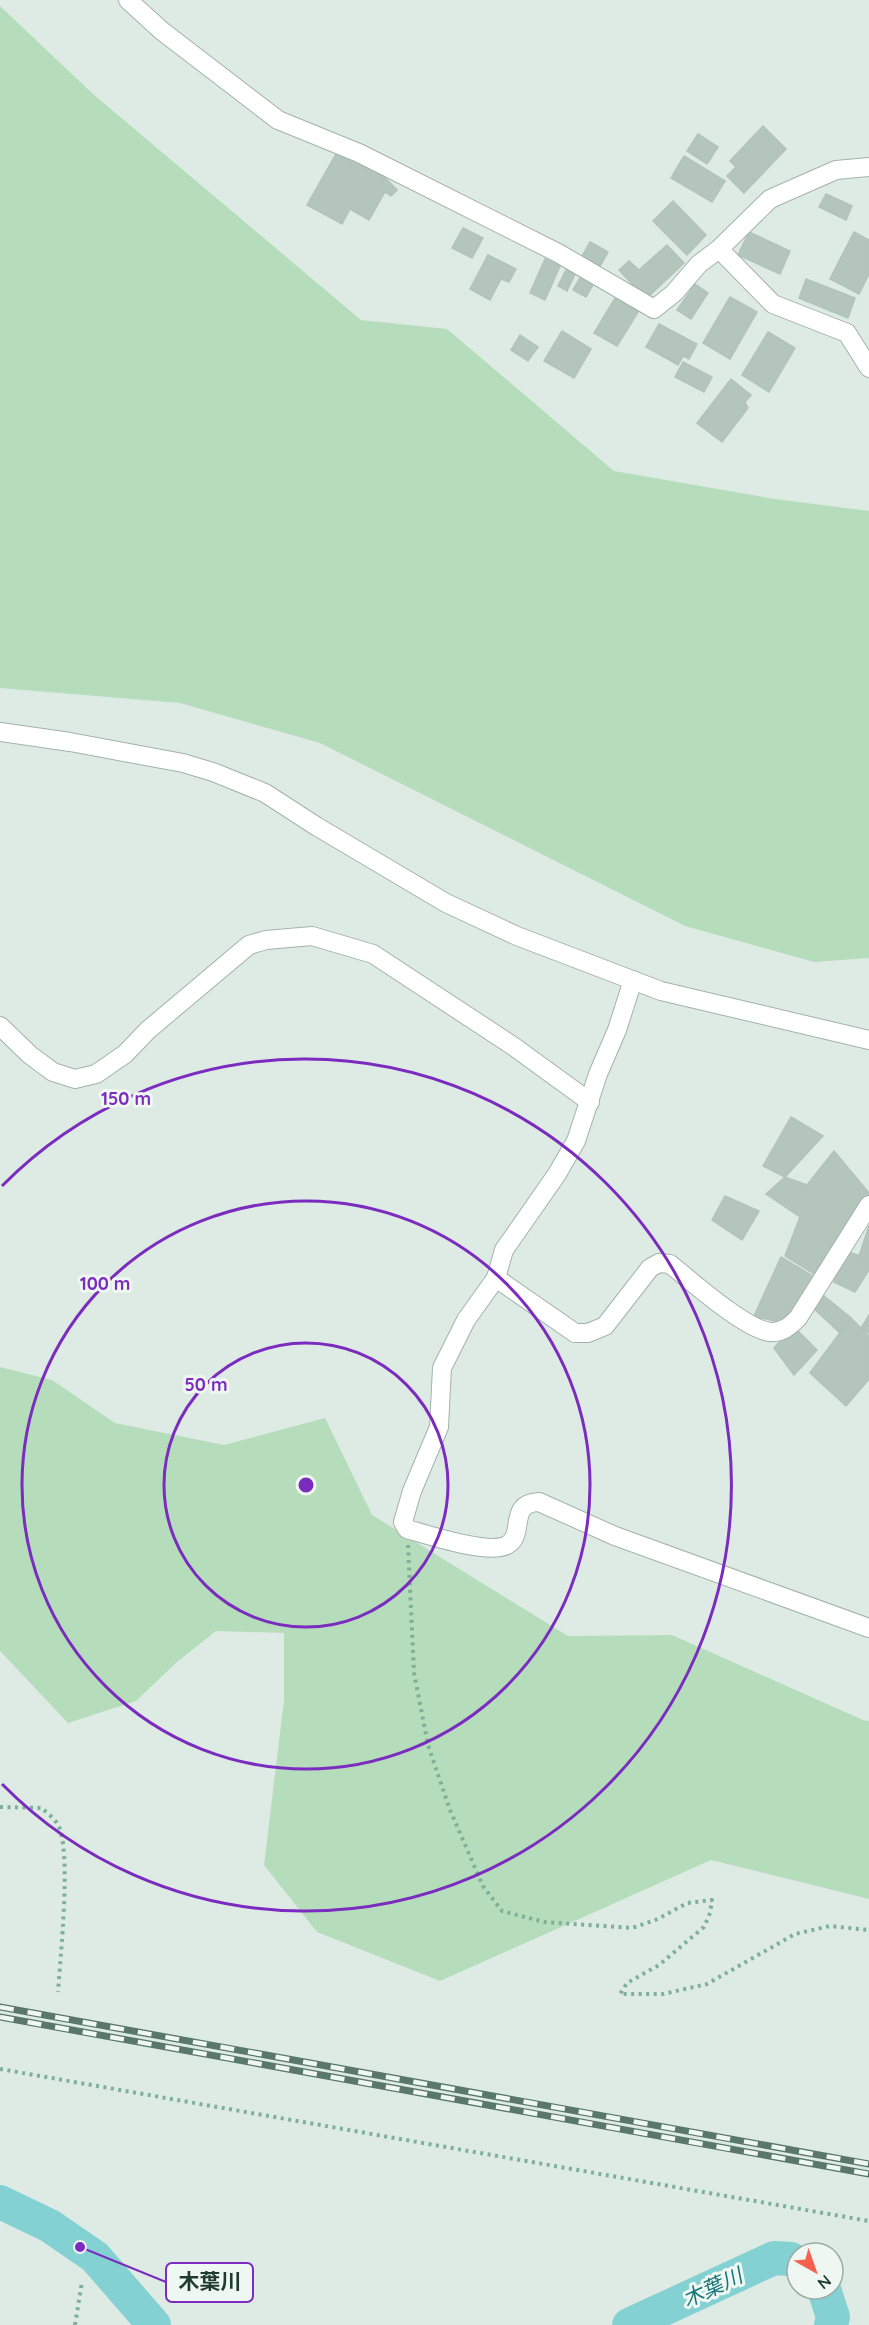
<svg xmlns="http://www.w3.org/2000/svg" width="869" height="2325" viewBox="0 0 869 2325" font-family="Quicksand,'Noto Sans JP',sans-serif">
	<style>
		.green { fill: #b6ddbb }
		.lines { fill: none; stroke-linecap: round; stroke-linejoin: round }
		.river { stroke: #83d1d3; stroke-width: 34 }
		.building { fill: #b4c5bc; stroke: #b1c4ba; stroke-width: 1.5 }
		.minor-casing { stroke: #a1b3aa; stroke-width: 20 }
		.path { stroke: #7db099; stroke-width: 4; stroke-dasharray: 3 4.5; stroke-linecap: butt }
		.minor { stroke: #fff; stroke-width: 18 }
		.rail-casing { stroke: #59776b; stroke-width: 7 }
		.rail { stroke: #eff7f2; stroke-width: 4.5; stroke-dasharray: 14; stroke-linecap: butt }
		.ring { fill: none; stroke: #7b2cbf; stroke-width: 3 }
		.labels { text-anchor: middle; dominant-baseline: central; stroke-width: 6; stroke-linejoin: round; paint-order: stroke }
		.water-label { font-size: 21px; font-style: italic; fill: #177579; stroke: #eff7f2 }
		.centre { fill: #7b2cbf; stroke: #eff7f2; stroke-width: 3 }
		.ring-label { font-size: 18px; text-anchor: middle; font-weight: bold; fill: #7b2cbf; stroke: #eff7f2; stroke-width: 6; stroke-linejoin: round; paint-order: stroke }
		.leader { fill: none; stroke: #7b2cbf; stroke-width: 2 }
		.callout-dot { fill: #7b2cbf; stroke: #eff7f2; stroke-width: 2 }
		.callout { fill: #eff7f2; stroke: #7b2cbf; stroke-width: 2 }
		.callout-label { font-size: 21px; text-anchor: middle; font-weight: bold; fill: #1f3b30 }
	</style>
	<rect width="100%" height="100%" fill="#deebe4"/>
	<g class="green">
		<polygon points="0,6 93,94 361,320 447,329 614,471 775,499 869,511 869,958 814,962 685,926 320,743 180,703 0,688"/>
		<polygon points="0,1367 52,1380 115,1423 224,1445 325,1418 372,1515 568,1636 672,1635 863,1720 869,1721 869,1899 711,1860 440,1981 317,1932 264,1865 284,1700 284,1633 216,1631 177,1662 136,1701 68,1723 0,1651"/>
	</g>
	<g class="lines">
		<g class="river">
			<polyline points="0,2202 50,2226 95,2257 154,2325"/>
			<polyline points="824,2289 833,2317 831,2325"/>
			<polyline points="629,2325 774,2258 791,2259 797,2263"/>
		</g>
	</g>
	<g class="building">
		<polygon points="763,126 786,149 744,193 727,176 736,167 730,161"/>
		<polygon points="698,134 718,147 707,164 687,151"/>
		<polygon points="340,147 372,164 397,190 391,196 385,192 369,220 350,209 342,224 307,205"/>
		<polygon points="684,156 725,181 712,202 671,178"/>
		<polygon points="826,194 852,206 846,220 819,207"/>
		<polygon points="673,201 706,235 687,255 653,221"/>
		<polygon points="463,228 483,238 472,258 452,248"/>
		<polygon points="749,232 790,251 780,274 738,255"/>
		<polygon points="854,232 869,240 869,274 859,294 830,279"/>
		<polygon points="590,242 608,252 599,268 581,258"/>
		<polygon points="667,245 684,263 646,299 619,270 629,261 639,270"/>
		<polygon points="488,255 516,269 509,282 501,279 490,300 470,289"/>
		<polygon points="545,259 560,266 545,300 530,293"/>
		<polygon points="566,270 575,274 567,291 558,286"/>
		<polygon points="581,276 594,283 586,297 573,290"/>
		<polygon points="806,279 855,298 848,318 799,298"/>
		<polygon points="695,284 708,293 691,319 677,310"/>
		<polygon points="617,295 640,309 617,346 594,333"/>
		<polygon points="730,297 757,312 730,359 703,343"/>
		<polygon points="659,324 697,344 689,359 683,356 678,365 646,347"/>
		<polygon points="562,331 591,349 574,378 544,361"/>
		<polygon points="768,332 795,348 769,392 742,375"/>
		<polygon points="520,335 538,347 528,361 511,350"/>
		<polygon points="683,362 712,377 704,392 675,377"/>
		<polygon points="731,379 751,395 745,402 748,408 722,442 697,423"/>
		<polygon points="791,1117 823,1136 785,1177 763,1166"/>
		<polygon points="834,1151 869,1193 869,1200 819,1277 785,1256 800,1217 766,1194 785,1177 807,1185"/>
		<polygon points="725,1196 759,1211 742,1240 712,1220"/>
		<polygon points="869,1226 869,1259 859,1256"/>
		<polygon points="843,1250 869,1259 869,1270 855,1292 834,1282"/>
		<polygon points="781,1257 816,1278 786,1324 754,1316"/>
		<polygon points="818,1291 851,1318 840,1333 810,1305"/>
		<polygon points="869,1315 869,1333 861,1328"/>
		<polygon points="851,1318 869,1336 869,1379 846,1406 810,1373"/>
		<polygon points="793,1326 817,1350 794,1375 774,1348"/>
	</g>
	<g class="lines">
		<g class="minor-casing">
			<g id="minor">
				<polyline points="128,0 162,31 278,120 359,153 558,253 654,309 674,293 699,264 719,249 770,199 836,170 869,167"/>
				<polyline points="719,249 773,304 847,333 869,368"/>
				<polyline points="0,732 70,742 183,763 213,772 265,793 316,826 446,903 517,936 661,991 869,1040"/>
				<path d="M633,980L617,1030L598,1074L576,1141L557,1174L504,1250L496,1278L466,1320L442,1368L439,1427L412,1491L403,1522L407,1529C428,1535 489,1555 507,1545C526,1535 507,1503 539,1502L615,1536L869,1628"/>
				<polyline points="0,1026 30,1055 53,1072 75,1079 96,1074 125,1054 148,1030 249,945 266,940 312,936 373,954 513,1046 590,1102"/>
				<path d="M496,1278L575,1333H588L605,1326L650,1268L659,1263L670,1264C691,1281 745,1329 770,1332C782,1333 790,1326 798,1318L869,1205"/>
			</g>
		</g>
		<g class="path">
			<polyline points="408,1545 414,1673 428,1745 450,1810 483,1886 502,1911 544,1922 632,1928 658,1919 687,1903 712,1900 710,1913 704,1927 659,1965 627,1983 620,1994 663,1994 707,1984 795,1934 830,1926 869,1930"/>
			<path d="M0,1807L42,1808C47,1813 55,1819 58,1825C72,1849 60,1960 58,1992"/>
			<polyline points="0,2069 869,2221"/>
			<polyline points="75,2325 82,2282"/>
		</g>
		<use href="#minor" class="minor"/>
		<g class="rail-casing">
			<g id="rail">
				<polyline points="0,2007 869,2164"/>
				<polyline points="0,2017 869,2174"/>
			</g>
		</g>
		<use href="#rail" class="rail"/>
	</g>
	<g class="ring">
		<circle cx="306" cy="1485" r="142"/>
		<circle cx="306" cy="1485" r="284"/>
		<path d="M2 1186A426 426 0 1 1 2 1784"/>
	</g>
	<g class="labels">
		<g class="water-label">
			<text transform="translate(712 2287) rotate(-25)">木葉川</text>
		</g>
	</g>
	<circle cx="306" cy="1485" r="9" class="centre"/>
	<g class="ring-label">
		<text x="126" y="1105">150 m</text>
		<text x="105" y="1290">100 m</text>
		<text x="206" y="1391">50 m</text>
	</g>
	<path class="leader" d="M80 2247L166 2282"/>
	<circle class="callout-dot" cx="80" cy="2247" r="6"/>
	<rect class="callout" x="166" y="2263" width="87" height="39" rx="6"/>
	<g class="callout-label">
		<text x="210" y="2289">木葉川</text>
	</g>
	<g transform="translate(815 2271) rotate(140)"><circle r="28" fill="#eff7f2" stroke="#9caca4" stroke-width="1.5"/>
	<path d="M0-4.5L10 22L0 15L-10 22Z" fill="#f76250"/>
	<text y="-9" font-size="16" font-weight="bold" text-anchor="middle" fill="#1f3b30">N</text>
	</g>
</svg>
